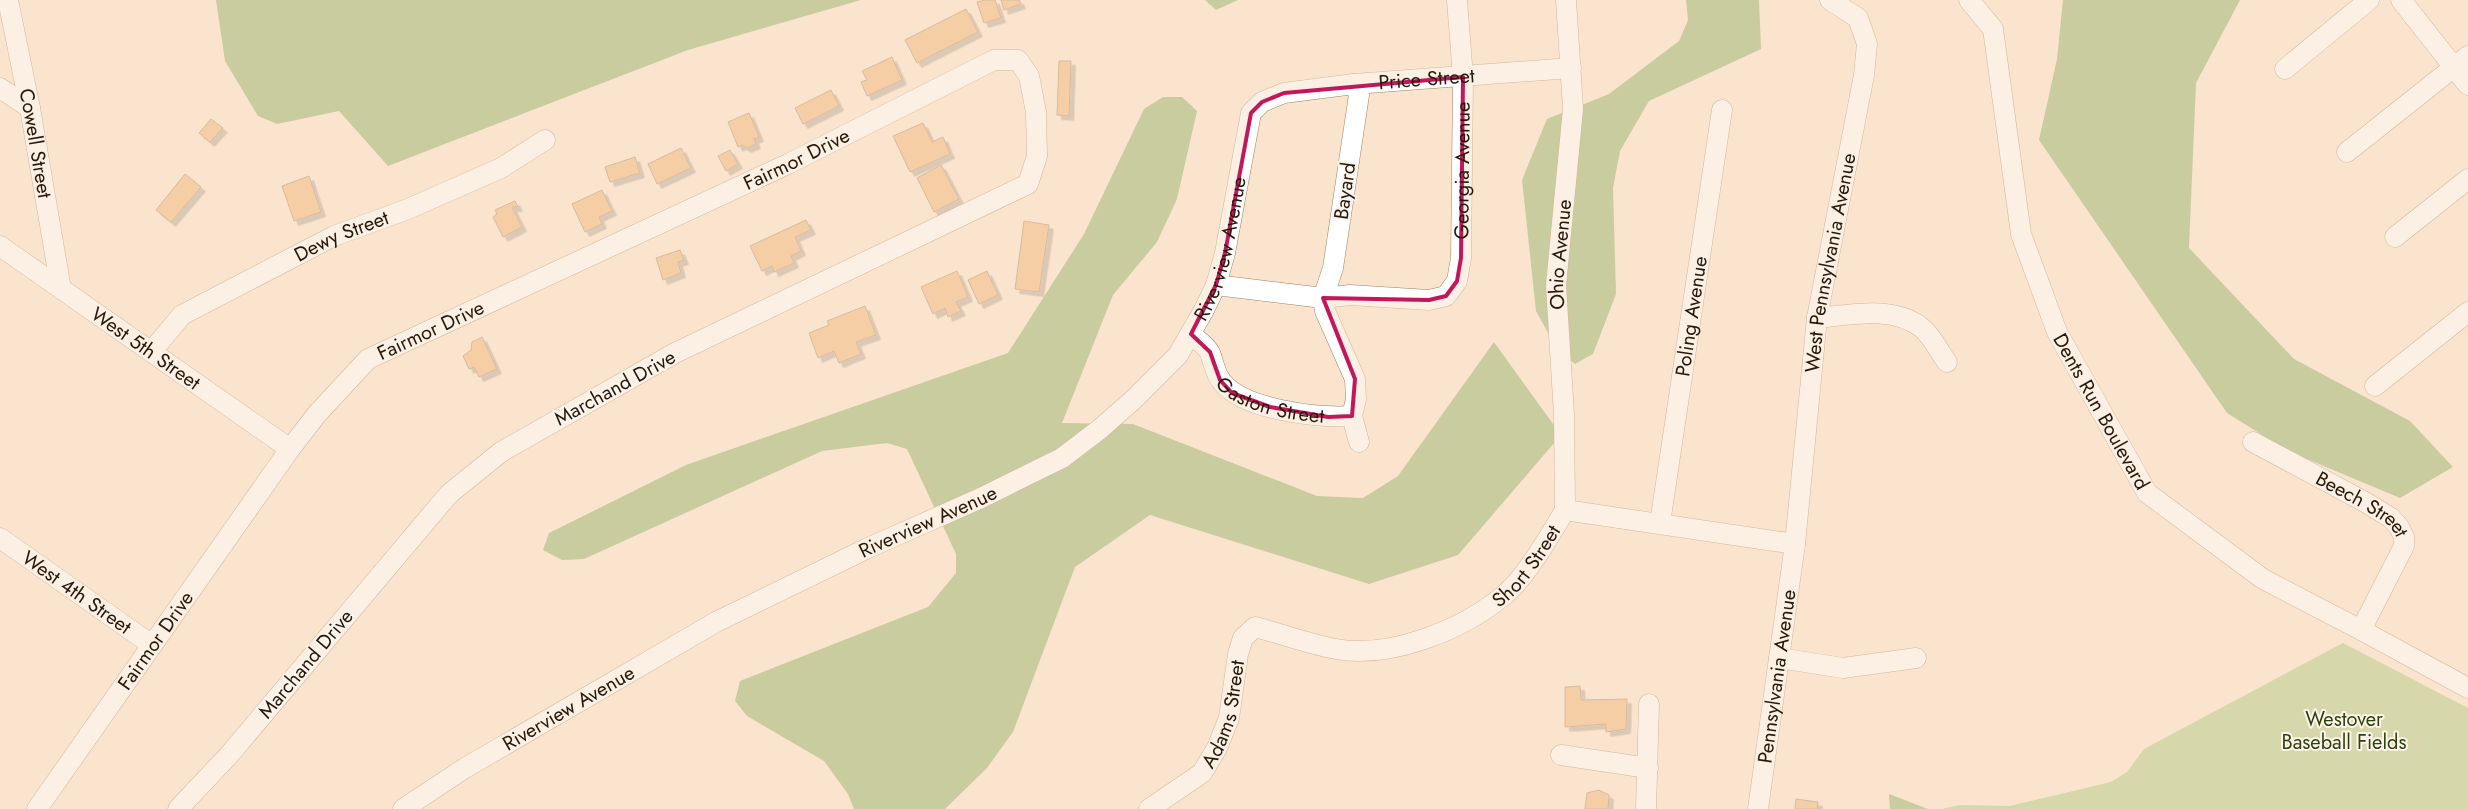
<svg xmlns="http://www.w3.org/2000/svg" width="2468" height="809" viewBox="0 0 2468 809" font-family="Jost,sans-serif">
	<style>
		.green { fill: #aac981 }
		.forest { fill: #8faf64 }
		.building { fill: #f0b474; stroke: #ac8a67; filter: url(#shadow) }
		.lines { fill: none; stroke-linecap: round; stroke-linejoin: round }
		.minor-casing { stroke: #a3815e; stroke-width: 21 }
		.minor { stroke: #fff; stroke-width: 20 }
		.marked { fill: none; stroke: #c2185b; stroke-width: 4; stroke-linejoin: round }
		.labels { text-anchor: middle; dominant-baseline: central; stroke-width: 4; stroke-linejoin: round; paint-order: stroke }
		.street-label { font-size: 20px; fill: #26190b; stroke: #fcf4ed }
		.park-label { font-size: 20px; fill: #2e420b; stroke: #fcf4ed }
	</style>
	<defs>
		<filter id="shadow"><feDropShadow dx="4.5" dy="4.5" stdDeviation="0" flood-color="#0004"/></filter>
	</defs>
	<rect width="100%" height="100%" fill="#fae4ce"/>
	<polygon class="green" points="2343,643 2468,708 2468,809 1942,809 1960,805 2010,806 2111,782 2127,772 2144,749"/>
	<g class="forest">
		<polygon points="216,0 861,0 688,50 388,166 339,111 277,124 258,116 225,61"/>
		<polygon points="1205,0 1238,0 1216,10"/>
		<polygon points="1686,0 1759,0 1761,49 1649,101 1620,151 1613,188 1616,294 1593,354 1575,364 1557,349 1536,311 1522,180 1547,119 1609,94 1679,41 1688,20"/>
		<polygon points="2063,0 2240,0 2196,83 2189,248 2294,359 2410,421 2453,467 2400,498 2288,451 2227,413 2039,140 2057,59"/>
		<polygon points="1163,97 1182,97 1197,111 1177,199 1157,242 1113,295 1062,423 1133,424 1317,496 1363,498 1398,476 1494,342 1561,435 1458,555 1369,584 1150,515 1075,567 1013,732 987,768 945,809 854,809 848,794 824,761 747,716 735,701 740,681 928,607 956,573 956,554 907,449 887,443 822,451 584,559 562,560 543,550 549,533 686,465 1008,353 1084,234 1144,109"/>
		<polygon points="1889,794 1928,809 1890,809"/>
	</g>
	<g class="building">
		<polygon points="985,0 995,0 1001,18 984,23 977,2"/>
		<polygon points="1001,0 1019,0 1021,4 1004,10"/>
		<polygon points="966,9 978,32 917,63 905,40"/>
		<polygon points="892,57 902,80 867,96 861,82 867,80 862,71"/>
		<polygon points="1059,61 1071,61 1069,116 1057,115"/>
		<polygon points="831,90 839,106 803,124 795,108"/>
		<polygon points="749,113 759,137 754,139 756,144 747,148 742,145 738,147 728,122"/>
		<polygon points="211,119 223,128 210,142 199,133"/>
		<polygon points="923,123 932,142 943,137 950,154 910,172 893,136"/>
		<polygon points="681,148 691,168 657,184 648,164"/>
		<polygon points="730,150 738,164 726,171 718,156"/>
		<polygon points="635,157 640,173 610,182 605,167"/>
		<polygon points="941,165 959,199 934,212 917,178"/>
		<polygon points="185,174 201,187 171,222 156,210"/>
		<polygon points="309,176 321,212 294,221 282,186"/>
		<polygon points="602,190 612,211 599,217 602,224 585,232 572,204"/>
		<polygon points="515,201 518,207 512,207 522,227 503,237 493,217 497,214 495,210"/>
		<polygon points="806,220 811,230 795,237 801,251 791,256 794,263 774,272 772,266 762,271 750,246"/>
		<polygon points="1024,221 1049,225 1039,292 1015,289"/>
		<polygon points="680,250 684,260 678,262 681,273 663,280 656,258"/>
		<polygon points="957,271 968,297 956,302 961,311 948,317 945,308 933,314 921,287"/>
		<polygon points="987,271 998,295 979,304 968,280"/>
		<polygon points="865,306 876,335 856,342 861,354 839,363 834,351 818,358 809,333 829,325 827,321"/>
		<polygon points="482,337 497,369 479,377 474,367 469,369 463,356 471,350 472,342"/>
		<polygon points="1580,686 1581,700 1627,699 1626,729 1606,732 1606,724 1565,727 1565,687"/>
		<polygon points="1599,790 1609,795 1608,809 1585,809 1587,793"/>
		<polygon points="1796,799 1818,802 1817,809 1795,809"/>
	</g>
	<g class="lines">
		<g class="minor-casing">
			<g id="minor">
				<path id="s1" d="M8,0L30,108L61,289"/>
				<path id="s2" d="M1969,0L1993,29L2021,234L2057,332L2147,493L2263,579L2361,630L2468,688"/>
				<polyline points="2401,0 2468,85"/>
				<polyline points="2285,69 2369,0"/>
				<polyline points="1354,84 1359,95 1333,268 1323,298 1325,311 1355,379 1356,399 1352,416 1359,442"/>
				<polyline points="0,88 30,108"/>
				<polyline points="2347,152 2468,56"/>
				<polyline points="2395,237 2468,179"/>
				<path id="s3" d="M0,246L290,449"/>
				<path id="s4" d="M1216,285L1323,298L1350,295L1429,300L1446,296L1457,281L1461,258L1463,77L1457,0"/>
				<path d="M1817,318C1851,315 1893,305 1922,328C1932,336 1939,352 1947,362"/>
				<path id="s5" d="M1191,334C1197,340 1207,346 1210,353C1214,363 1215,374 1222,382C1244,410 1318,418 1352,416"/>
				<path id="s6" d="M152,351L182,315L334,236L408,209L501,168L545,140"/>
				<polyline points="2375,386 2468,312"/>
				<path id="s7" d="M2253,442L2365,502L2391,518L2399,527L2404,537V546L2361,630"/>
				<path id="s8" d="M1565,510L1564,415L1556,285L1573,109L1566,0"/>
				<path id="s9" d="M1660,523L1722,110"/>
				<path id="s10" d="M0,538L152,645"/>
				<polyline points="1779,658 1843,668 1916,658"/>
				<polyline points="1561,755 1648,768"/>
				<path id="s11" d="M37,809L290,449L317,414L368,359L788,164L994,60H1018L1029,76L1036,112L1037,156L1028,184L675,353L501,452L449,494L229,755L178,809"/>
				<path id="s12" d="M403,809L465,768L716,622L868,548L981,498L1062,458L1100,429L1133,400L1178,355L1204,310L1216,285L1225,253L1251,113L1262,102L1284,93L1354,84L1571,68"/>
				<path id="s13" d="M1149,809L1202,773L1217,748L1229,718L1238,654L1243,638L1255,627C1282,634 1309,644 1336,649C1390,659 1462,630 1503,596C1525,579 1550,535 1565,510L1795,544"/>
				<polyline points="1646,809 1649,704"/>
				<path id="s14" d="M1758,809L1795,544L1817,318L1864,75L1867,44L1858,18L1830,0"/>
			</g>
		</g>
		<use href="#minor" class="minor"/>
	</g>
	<path d="M0 0H2468V809H0ZM1463,77L1461,258L1457,281L1446,296L1429,300L1323,298L1355,379L1352,416L1328,417L1270,407L1232,393L1220,380L1210,352L1191,334L1216,285L1225,253L1251,113L1262,102L1284,93Z" fill="#fae4ce" fill-opacity=".55" fill-rule="evenodd"/>
	<path class="marked" d="M1463,77L1461,258L1457,281L1446,296L1429,300L1323,298L1355,379L1352,416L1328,417L1270,407L1232,393L1220,380L1210,352L1191,334L1216,285L1225,253L1251,113L1262,102L1284,93Z"/>
	<g class="labels">
		<g class="street-label">
			<text stroke="none"><textPath href="#s12" startOffset="1341">Price Street</textPath></text>
			<text stroke="none"><textPath href="#s1" startOffset="146">Cowell Street</textPath></text>
			<text stroke="none"><textPath href="#s11" startOffset="1032">Fairmor Drive</textPath></text>
			<text stroke="none"><textPath href="#s4" startOffset="361">Georgia Avenue</textPath></text>
			<text transform="translate(1345 191) rotate(-82)">Bayard</text>
			<text stroke="none"><textPath href="#s6" startOffset="225">Dewy Street</textPath></text>
			<text stroke="none"><textPath href="#s12" startOffset="1019">Riverview Avenue</textPath></text>
			<text stroke="none"><textPath href="#s8" startOffset="256">Ohio Avenue</textPath></text>
			<text stroke="none"><textPath href="#s14" startOffset="551">West Pennsylvania Avenue</textPath></text>
			<text stroke="none"><textPath href="#s9" startOffset="209">Poling Avenue</textPath></text>
			<text stroke="none"><textPath href="#s11" startOffset="628">Fairmor Drive</textPath></text>
			<text stroke="none"><textPath href="#s3" startOffset="178">West 5th Street</textPath></text>
			<text transform="translate(615 388) rotate(-29)">Marchand Drive</text>
			<text stroke="none"><textPath href="#s5" startOffset="112">Gaston Street</textPath></text>
			<text stroke="none"><textPath href="#s2" startOffset="440">Dents Run Boulevard</textPath></text>
			<text stroke="none"><textPath href="#s7" startOffset="126">Beech Street</textPath></text>
			<text stroke="none"><textPath href="#s12" startOffset="599">Riverview Avenue</textPath></text>
			<text stroke="none"><textPath href="#s13" startOffset="525">Short Street</textPath></text>
			<text stroke="none"><textPath href="#s10" startOffset="94">West 4th Street</textPath></text>
			<text stroke="none"><textPath href="#s11" startOffset="206">Fairmor Drive</textPath></text>
			<text transform="translate(306 664) rotate(-50)">Marchand Drive</text>
			<text stroke="none"><textPath href="#s14" startOffset="134">Pennsylvania Avenue</textPath></text>
			<text stroke="none"><textPath href="#s12" startOffset="194">Riverview Avenue</textPath></text>
			<text stroke="none"><textPath href="#s13" startOffset="128">Adams Street</textPath></text>
		</g>
		<g class="park-label">
			<text x="2344" y="719">Westover<tspan x="2344" dy="23">Baseball Fields</tspan></text>
		</g>
	</g>
</svg>
